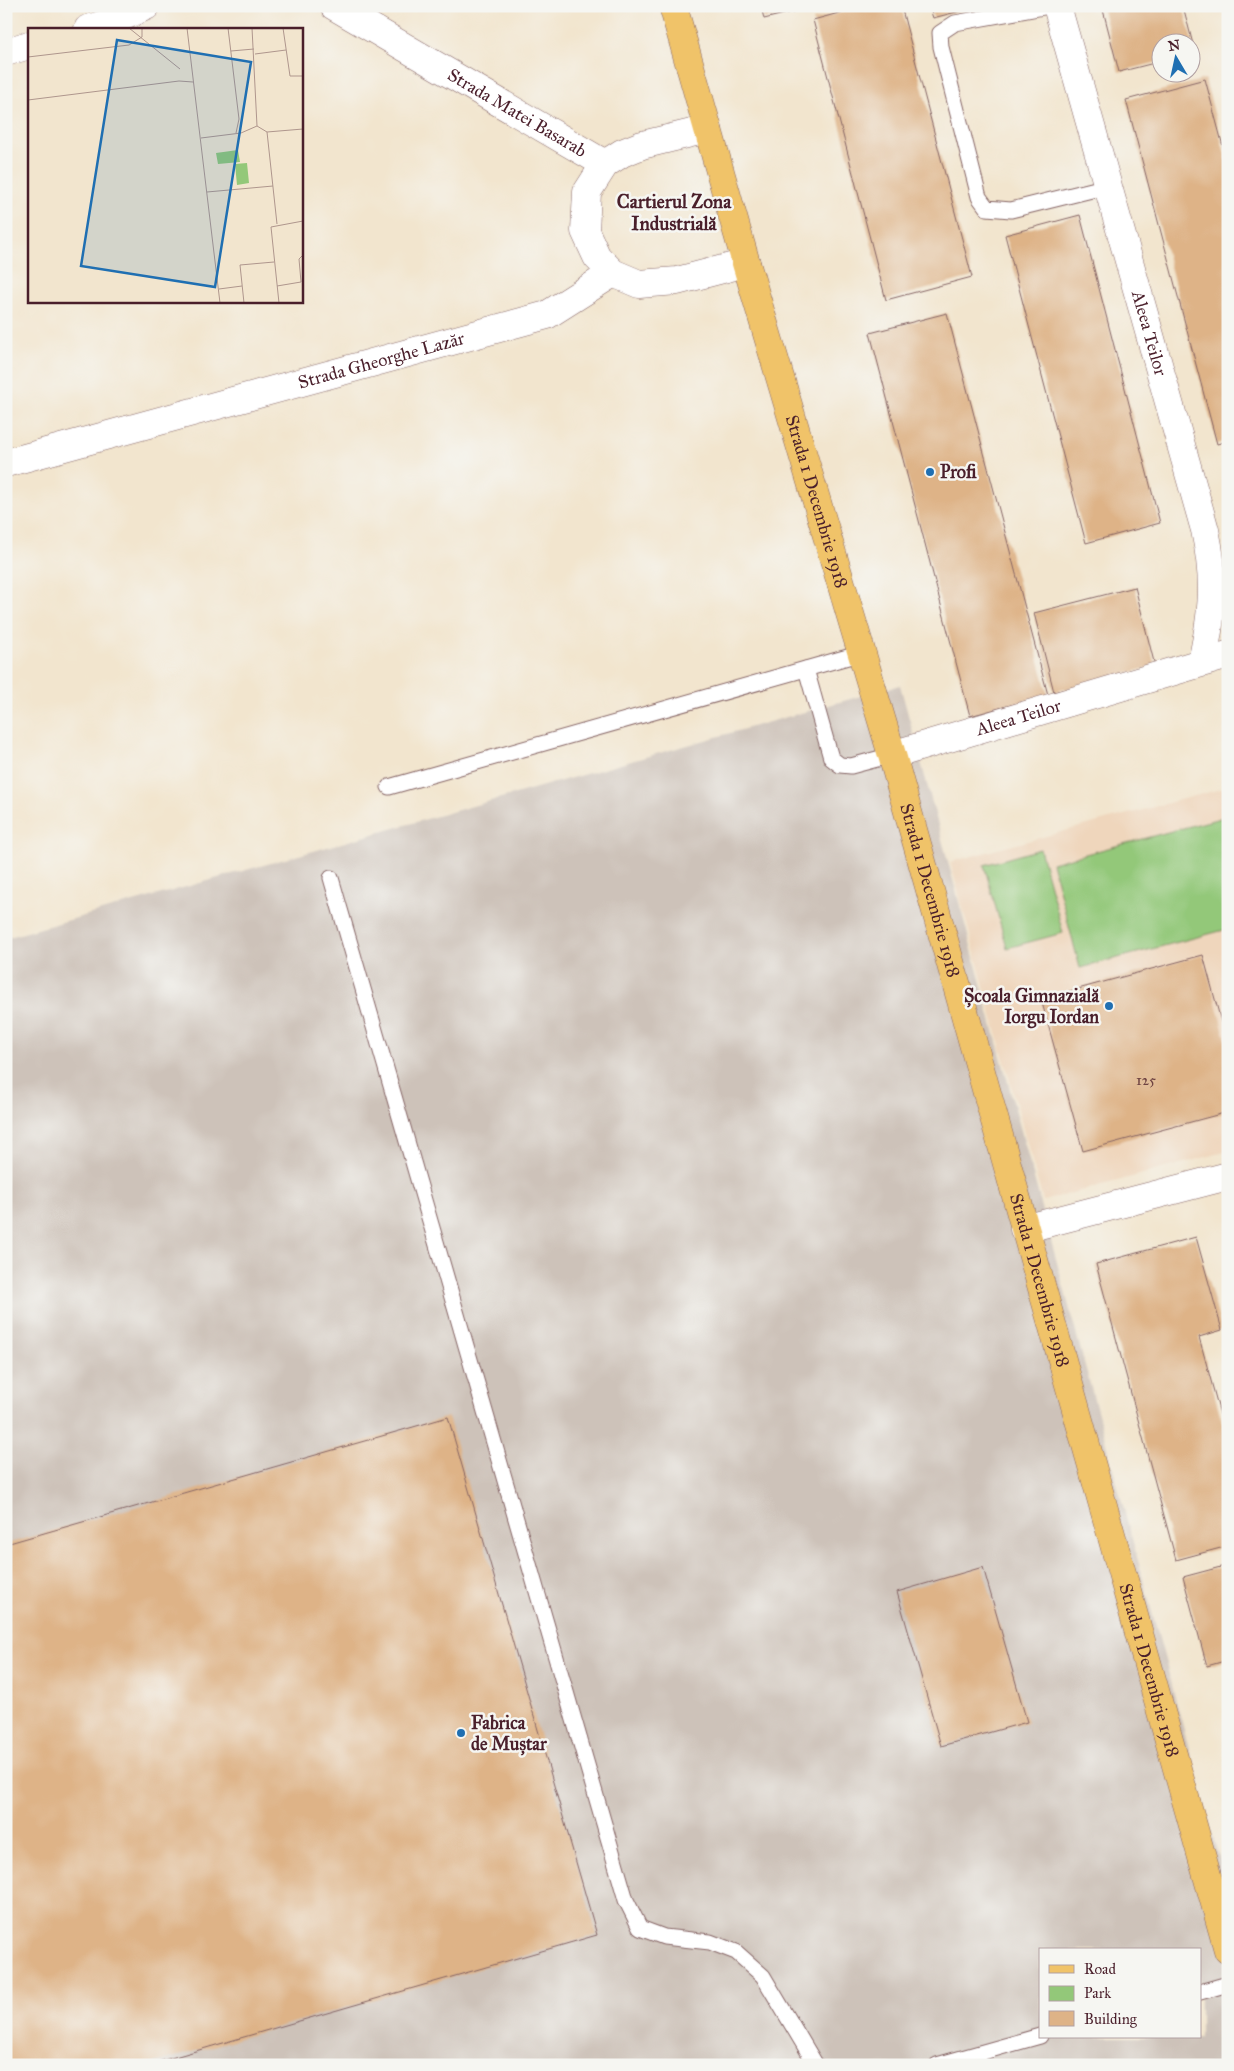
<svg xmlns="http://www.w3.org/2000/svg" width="1234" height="2071" viewBox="0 0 1234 2071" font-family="'IM FELL Great Primer',serif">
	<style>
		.built { fill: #efd6bc }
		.industrial { fill: #cdc2b9; fill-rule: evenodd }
		.green { fill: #93c879; stroke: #6e7452 }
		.building { fill: #deb387 }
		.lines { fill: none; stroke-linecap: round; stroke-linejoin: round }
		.service-casing { stroke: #856464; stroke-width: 17 }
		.minor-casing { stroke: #856464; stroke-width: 29 }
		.tertiary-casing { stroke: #856464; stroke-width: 29 }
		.primary-casing { stroke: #856464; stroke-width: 29 }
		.service { stroke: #fff; stroke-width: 15 }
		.minor { stroke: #fff; stroke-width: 28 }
		.tertiary { stroke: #fff; stroke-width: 28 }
		.primary { stroke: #f0c369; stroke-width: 28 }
		.poi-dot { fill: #1f6fb2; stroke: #f6f6f2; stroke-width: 2 }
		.labels { text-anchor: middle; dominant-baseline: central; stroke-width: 5; stroke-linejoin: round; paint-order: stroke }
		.number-label { font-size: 15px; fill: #6f4442 }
		.street-label { font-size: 18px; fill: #4a1f2b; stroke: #f6f6f2 }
		.poi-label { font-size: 18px; font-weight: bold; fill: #4a1f2b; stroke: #f6f6f2; text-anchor: start }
		.neighbourhood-label { font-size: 19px; font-weight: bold; fill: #4a1f2b; stroke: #f6f6f2 }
		.inset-road { fill: none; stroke: #af968d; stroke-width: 1 }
		.view { fill: #1f6fb2; fill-opacity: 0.15; stroke: #1f6fb2; stroke-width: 2.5 }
		.inset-edge { fill: none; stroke: #4a1f2b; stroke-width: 2.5 }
	</style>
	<rect width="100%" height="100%" fill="#f6f6f2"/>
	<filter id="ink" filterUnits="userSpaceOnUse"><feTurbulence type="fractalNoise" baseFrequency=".02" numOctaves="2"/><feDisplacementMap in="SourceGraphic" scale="10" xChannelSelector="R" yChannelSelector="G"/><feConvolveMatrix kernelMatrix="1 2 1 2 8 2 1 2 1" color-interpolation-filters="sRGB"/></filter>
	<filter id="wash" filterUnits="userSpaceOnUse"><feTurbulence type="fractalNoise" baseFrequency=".0096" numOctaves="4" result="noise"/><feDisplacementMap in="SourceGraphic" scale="20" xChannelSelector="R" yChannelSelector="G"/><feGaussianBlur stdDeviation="1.12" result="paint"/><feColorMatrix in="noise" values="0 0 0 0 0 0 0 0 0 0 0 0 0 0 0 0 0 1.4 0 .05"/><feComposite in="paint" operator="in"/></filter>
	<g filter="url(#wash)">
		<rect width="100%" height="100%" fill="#f2e5ce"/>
		<polygon class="built" points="1228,787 1228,1151 1043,1201 950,862"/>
		<path class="industrial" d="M900,685L1228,1892V2065H6V938ZM1040,1950H1200V2037H1040Z"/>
		<g class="green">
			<polygon points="1228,816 1228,929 1080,968 1052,863"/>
			<polygon points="1040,849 1063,933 1007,948 984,865"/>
		</g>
		<g id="blocks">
			<g class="building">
				<polygon points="761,6 812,6 812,7 764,19"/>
				<polygon points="865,6 901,6 972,277 886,300 813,20"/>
				<polygon points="929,6 976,6 976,7 933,18"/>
				<polygon points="1102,6 1183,6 1195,52 1192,53 1192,42 1162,42 1162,61 1119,72"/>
				<polygon points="1205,79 1228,165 1228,441 1217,444 1126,100"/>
				<polygon points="1080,215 1160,523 1086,543 1005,235"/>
				<polygon points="947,313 1048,695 970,716 870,333"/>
				<polygon points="1135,587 1155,666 1054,692 1034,613"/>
				<polygon points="1203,955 1228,1047 1228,1112 1083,1151 1041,999"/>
				<polygon points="1196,1237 1222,1330 1199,1337 1228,1443 1228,1546 1176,1560 1096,1264"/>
				<polygon points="448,1417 597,1935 147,2065 6,2065 6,1544"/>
				<polygon points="1228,1565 1228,1660 1207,1666 1183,1577"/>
				<polygon points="983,1567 1027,1722 941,1746 897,1592"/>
			</g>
		</g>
	</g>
	<g filter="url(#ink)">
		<use href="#blocks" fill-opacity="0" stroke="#856464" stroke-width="1"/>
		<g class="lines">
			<g class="service-casing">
				<g id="service">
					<polyline points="1049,6 955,23 940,33 941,47 979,197 987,208 1011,210 1108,186"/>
					<polyline points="806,669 831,758 840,765 851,766 892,755"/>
					<polyline points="389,787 862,653"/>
					<polyline points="331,878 626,1900 640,1928 664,1937 710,1942 736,1952 763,1976 816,2065"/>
					<polyline points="1200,1992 1228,1984"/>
					<polyline points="937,2065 1040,2036"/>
				</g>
			</g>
			<g class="minor-casing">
				<g id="minor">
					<path id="s1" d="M1057,6L1205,530C1216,581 1213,612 1202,662"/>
					<polyline points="88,29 111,22 146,6"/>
					<polyline points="6,52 29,45"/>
					<path id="s2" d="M6,463L547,315L613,273"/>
					<path id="s3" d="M892,755L1228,655"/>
					<polyline points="1024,1229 1228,1176"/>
				</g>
			</g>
			<g class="tertiary-casing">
				<g id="tertiary">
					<path id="s4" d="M334,6L605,164"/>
					<polyline points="708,129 642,145 622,153 605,164 587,192 585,231 597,257 613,273 639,284 677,281 746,263"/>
				</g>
			</g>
			<g class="primary-casing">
				<g id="primary">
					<path id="s5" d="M673,6L746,263L892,755L1228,1950"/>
				</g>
			</g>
			<use href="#service" class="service"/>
			<use href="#minor" class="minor"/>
			<use href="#tertiary" class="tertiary"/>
			<use href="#primary" class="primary"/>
		</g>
	</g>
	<g class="poi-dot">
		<circle cx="930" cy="472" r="5"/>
		<circle cx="1109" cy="1006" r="5"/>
		<circle cx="461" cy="1733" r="5"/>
	</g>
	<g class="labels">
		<g class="number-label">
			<text x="1146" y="1080">125</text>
		</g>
		<g class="street-label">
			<text stroke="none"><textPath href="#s4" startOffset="212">Strada Matei Basarab</textPath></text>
			<text stroke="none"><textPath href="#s1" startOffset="340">Aleea Teilor</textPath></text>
			<text stroke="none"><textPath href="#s2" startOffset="389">Strada Gheorghe Lazăr</textPath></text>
			<text stroke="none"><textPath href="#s5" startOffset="516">Strada 1 Decembrie 1918</textPath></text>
			<text stroke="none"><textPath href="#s3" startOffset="132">Aleea Teilor</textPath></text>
			<text stroke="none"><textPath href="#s5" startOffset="921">Strada 1 Decembrie 1918</textPath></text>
			<text stroke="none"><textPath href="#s5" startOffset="1326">Strada 1 Decembrie 1918</textPath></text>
			<text stroke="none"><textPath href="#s5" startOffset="1731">Strada 1 Decembrie 1918</textPath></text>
		</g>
		<g class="poi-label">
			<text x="940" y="472">Profi</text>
			<text x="1099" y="996" text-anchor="end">Școala Gimnazială<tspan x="1099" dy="21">Iorgu Iordan</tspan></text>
			<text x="471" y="1723">Fabrica<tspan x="471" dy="21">de Muștar</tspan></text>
		</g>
		<g class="neighbourhood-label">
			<text x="674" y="201">Cartierul Zona<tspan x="674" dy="22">Industrială</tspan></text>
		</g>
	</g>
	<g transform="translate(28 28)">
		<rect width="275" height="275" fill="#f2e5ce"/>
		<path d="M210,122L212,134L190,136L188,125ZM219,135L221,155L209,157L207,136Z" fill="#93c879"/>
		<path class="inset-road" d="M101,0L152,41M159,0L192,275M200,0L211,91L208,105M224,0L229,98M255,0L262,48H275M203,23L226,21M227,26L258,22M0,29L101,17L114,9V0M0,72L151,53L165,54M229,98L239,104L275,101M239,104L249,196M173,110L213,105L229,98M179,164L245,158M249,258L273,254L271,231L275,227M191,261L214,258M216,275L212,237L246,234M251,275L243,199L275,193"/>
		<path class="view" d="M89,12L223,34L187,259L53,238Z"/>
		<rect width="275" height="275" class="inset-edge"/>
	</g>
	<rect width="1234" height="2071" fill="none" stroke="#f6f6f2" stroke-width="25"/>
	<rect x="1039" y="1948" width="162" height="90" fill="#f6f6f2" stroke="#b1a0a2"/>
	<rect x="1049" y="1965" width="25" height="8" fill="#f0c369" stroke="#b1a0a2"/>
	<text x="1084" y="1974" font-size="15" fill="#4a1f2b">Road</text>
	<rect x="1049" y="1986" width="25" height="15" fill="#93c879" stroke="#b1a0a2"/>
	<text x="1084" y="1998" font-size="15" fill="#4a1f2b">Park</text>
	<rect x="1049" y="2011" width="25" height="15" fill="#deb387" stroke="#b1a0a2"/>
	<text x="1084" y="2024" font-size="15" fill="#4a1f2b">Building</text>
	<g transform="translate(1176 58) rotate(351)"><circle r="24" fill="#f6f6f2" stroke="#b1a0a2"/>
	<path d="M0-4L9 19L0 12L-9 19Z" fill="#1f6fb2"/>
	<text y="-8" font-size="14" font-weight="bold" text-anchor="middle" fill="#4a1f2b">N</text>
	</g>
</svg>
